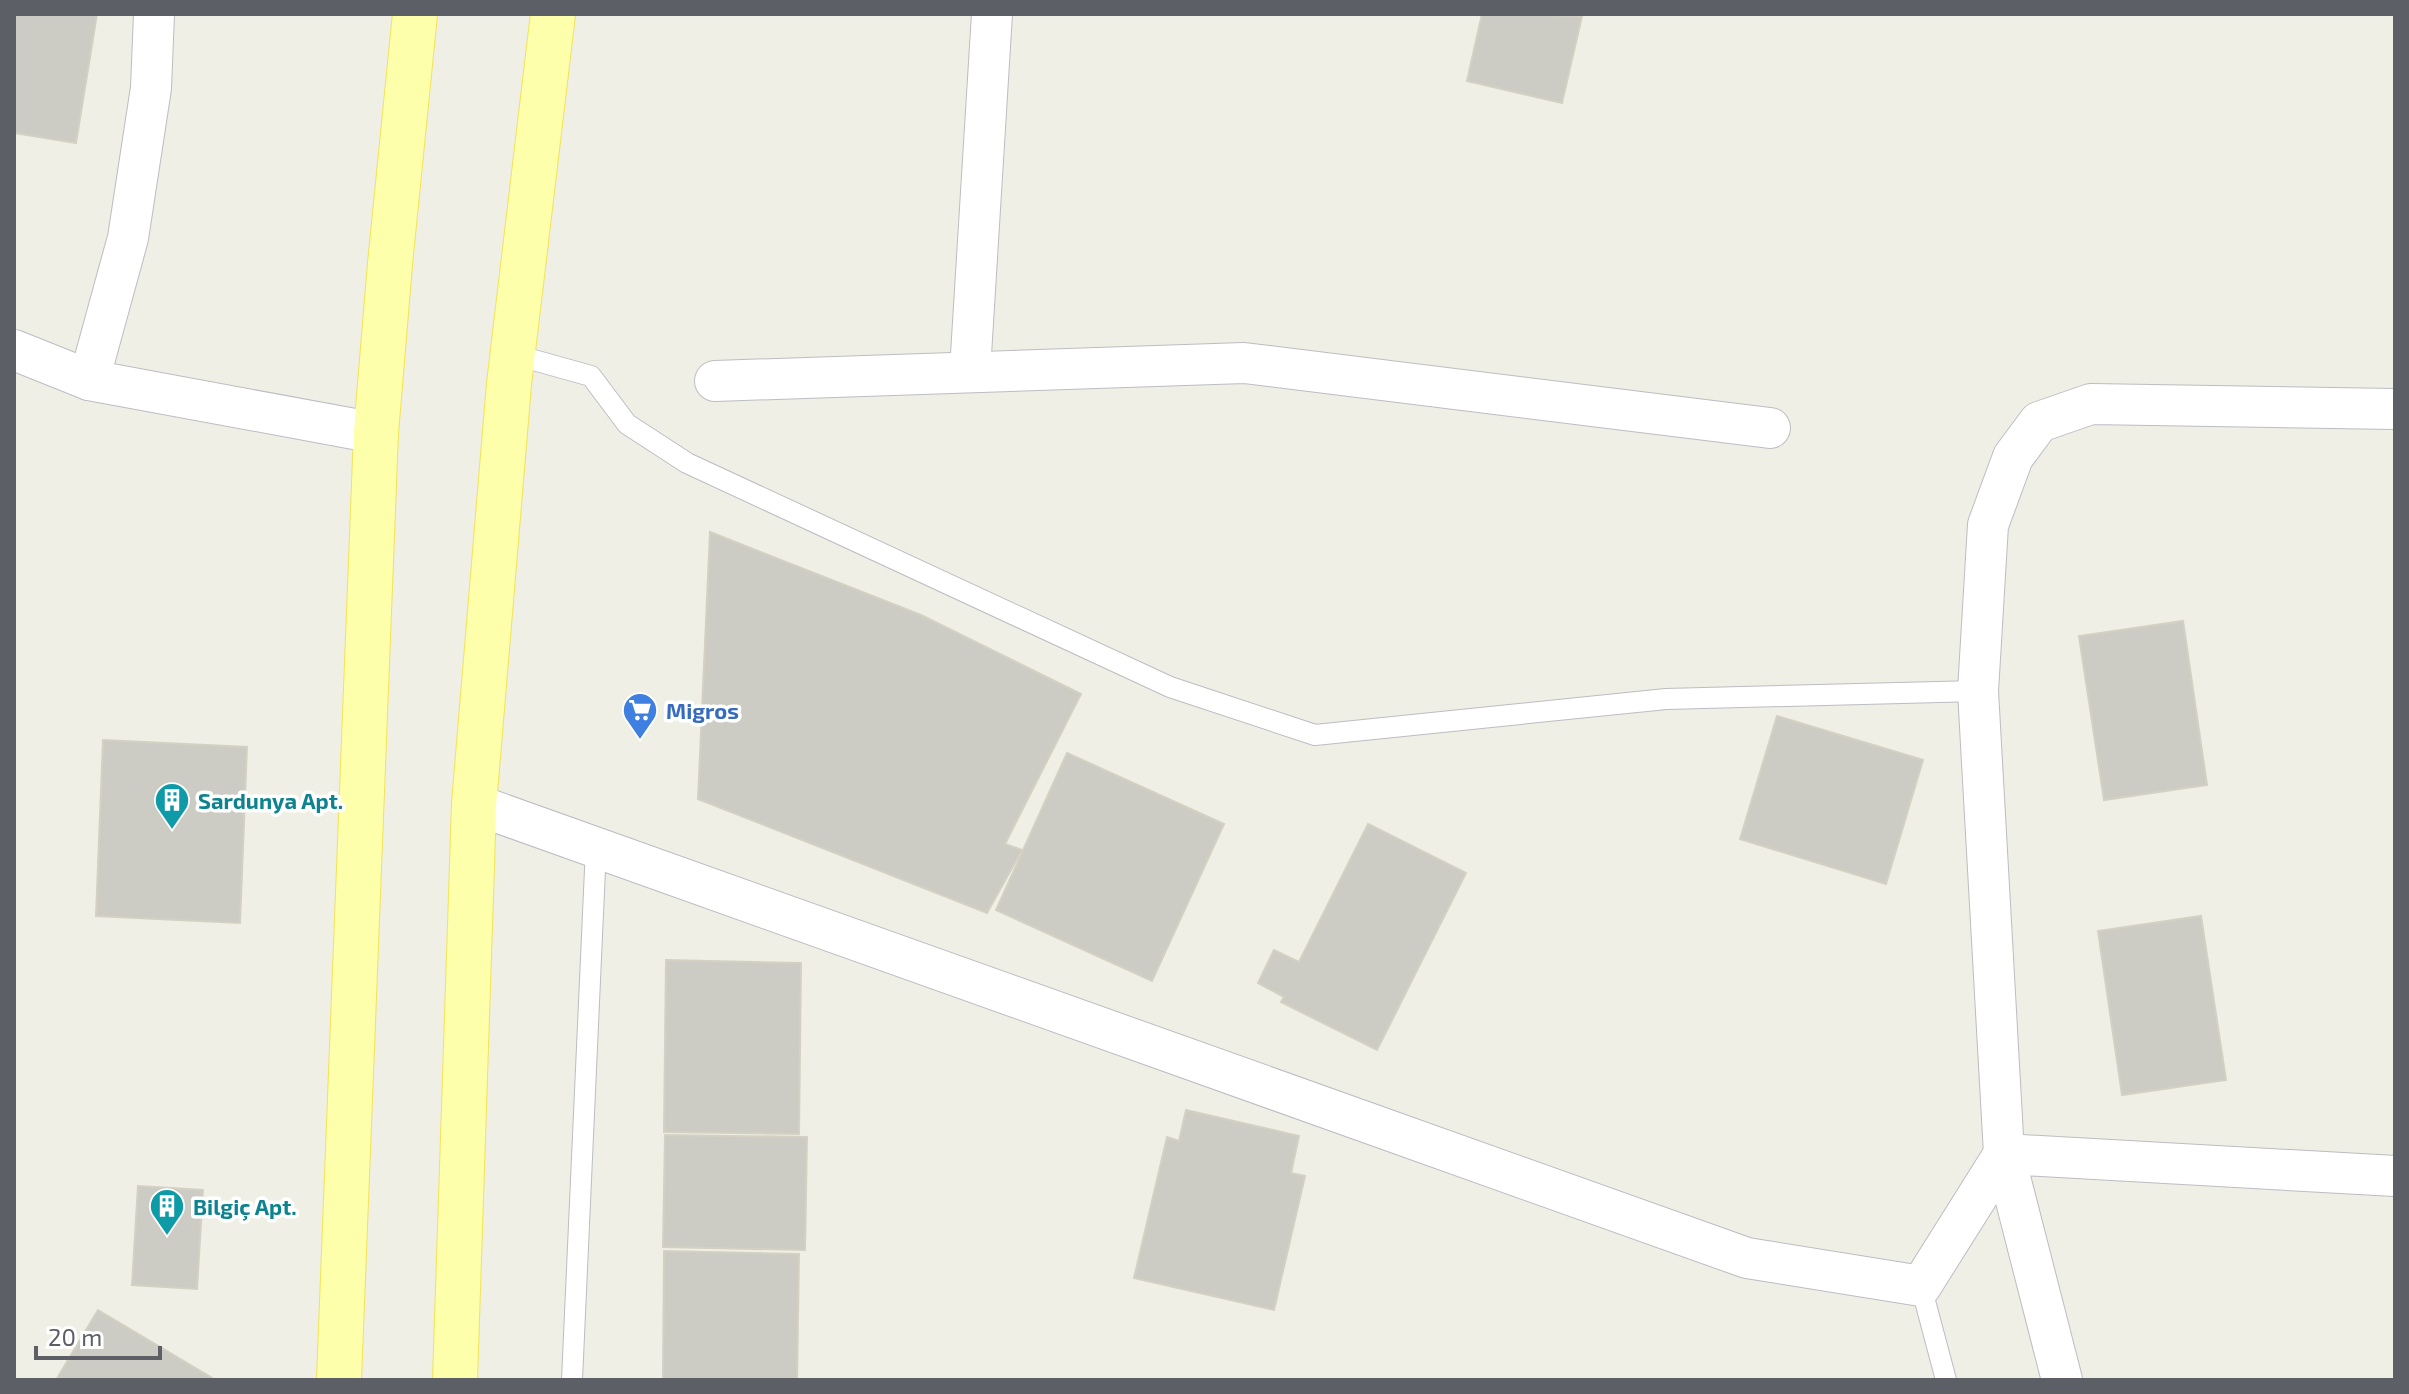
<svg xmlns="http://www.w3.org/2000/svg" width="2409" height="1394" viewBox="0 0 2409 1394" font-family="'Exo 2',sans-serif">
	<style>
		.building { fill: #ccccc4; stroke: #d4d1c3; stroke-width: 2 }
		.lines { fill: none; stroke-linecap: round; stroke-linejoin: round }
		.service-casing { stroke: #bcbdc3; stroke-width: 22 }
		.minor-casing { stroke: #bcbdc3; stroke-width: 42 }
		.primary-casing { stroke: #f3e259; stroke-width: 46 }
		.service { stroke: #fff; stroke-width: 20 }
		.minor { stroke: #fff; stroke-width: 40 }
		.primary { stroke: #feffaa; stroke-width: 44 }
		.labels { text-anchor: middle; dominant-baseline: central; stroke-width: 7; stroke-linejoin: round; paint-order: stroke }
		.shop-label { font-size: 22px; font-weight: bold; fill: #366cbe; stroke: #fff; text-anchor: start }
		.culture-label { font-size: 22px; font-weight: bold; fill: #0d838f; stroke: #fff; text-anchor: start }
	</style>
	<rect width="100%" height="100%" fill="#efefe5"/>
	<g class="building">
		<polygon points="14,14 97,14 76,143 14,133"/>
		<polygon points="1482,14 1582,16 1562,103 1467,81"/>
		<polygon points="710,532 921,615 1081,694 1005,844 1022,850 987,913 698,799"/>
		<polygon points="2183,621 2207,785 2104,800 2079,636"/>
		<polygon points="1777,716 1923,760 1886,884 1740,839"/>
		<polygon points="103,740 247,747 240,923 96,916"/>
		<polygon points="1067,753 1224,824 1152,981 996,910"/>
		<polygon points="1368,824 1466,873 1377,1050 1281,1002 1284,997 1258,983 1274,950 1299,962"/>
		<polygon points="2201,916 2226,1080 2122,1095 2098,931"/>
		<polygon points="666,960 801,963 799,1134 664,1132"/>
		<polygon points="1186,1110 1299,1136 1291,1173 1305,1176 1274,1310 1134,1278 1167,1137 1179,1141"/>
		<polygon points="665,1135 807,1137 805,1250 663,1247"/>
		<polygon points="138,1186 203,1190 197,1289 132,1285"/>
		<polygon points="664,1251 799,1254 797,1380 663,1380"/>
		<polygon points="98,1310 212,1378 211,1380 56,1380"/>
	</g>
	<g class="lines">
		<g class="service-casing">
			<g id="service">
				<polyline points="512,354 591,376 627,424 687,463 1170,687 1315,735 1666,699 1978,691"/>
				<polyline points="1921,1286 1946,1380"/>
				<polyline points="572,1380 596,847"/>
			</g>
		</g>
		<g class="minor-casing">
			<g id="minor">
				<polyline points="14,350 89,380 376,433"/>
				<polyline points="970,371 992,14"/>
				<polyline points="89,380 128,238 151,88 154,14"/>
				<polyline points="715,381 1244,363 1770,428"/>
				<polyline points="474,804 1747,1258 1921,1286 2004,1154"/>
				<polyline points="2004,1154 2395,1176"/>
				<polyline points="2062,1380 2004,1154 1978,691 1988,525 2013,457 2039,422 2091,404 2395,409"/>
			</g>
		</g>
		<g class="primary-casing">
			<g id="primary">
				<polyline points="339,1380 376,433 390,264 415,14"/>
				<polyline points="455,1380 474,804 509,384 553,14"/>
			</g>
		</g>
		<use href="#service" class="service"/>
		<use href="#minor" class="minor"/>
		<use href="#primary" class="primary"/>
	</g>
	<defs>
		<g id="supermarket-pin" transform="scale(1.8)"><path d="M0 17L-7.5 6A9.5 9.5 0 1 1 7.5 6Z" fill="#3f7fe0" stroke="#fff"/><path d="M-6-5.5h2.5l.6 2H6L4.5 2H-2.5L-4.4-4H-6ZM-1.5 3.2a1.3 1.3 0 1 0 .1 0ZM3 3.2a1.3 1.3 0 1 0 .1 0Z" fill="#fff"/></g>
		<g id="building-pin" transform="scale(1.8)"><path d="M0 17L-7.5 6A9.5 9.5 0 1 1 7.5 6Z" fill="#0f9aa8" stroke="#fff"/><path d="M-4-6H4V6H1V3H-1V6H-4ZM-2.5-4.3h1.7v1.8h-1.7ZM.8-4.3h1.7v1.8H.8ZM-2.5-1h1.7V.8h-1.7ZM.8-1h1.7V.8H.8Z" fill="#fff"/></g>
	</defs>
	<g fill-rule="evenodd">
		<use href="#supermarket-pin" x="640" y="710"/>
		<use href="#building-pin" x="172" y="800"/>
		<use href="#building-pin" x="167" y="1206"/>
	</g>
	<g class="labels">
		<g class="shop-label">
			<text x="666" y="710">Migros</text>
		</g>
		<g class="culture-label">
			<text x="198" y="800">Sardunya Apt.</text>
			<text x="193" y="1206">Bilgiç Apt.</text>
		</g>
	</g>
	<rect width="2409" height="1394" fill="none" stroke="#5c5f65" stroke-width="32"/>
	<path d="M36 1346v12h124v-12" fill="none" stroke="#5c5f65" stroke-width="4"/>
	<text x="48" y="1346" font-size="24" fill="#5c5f65" stroke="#ffffff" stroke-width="6" paint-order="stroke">20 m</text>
</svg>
